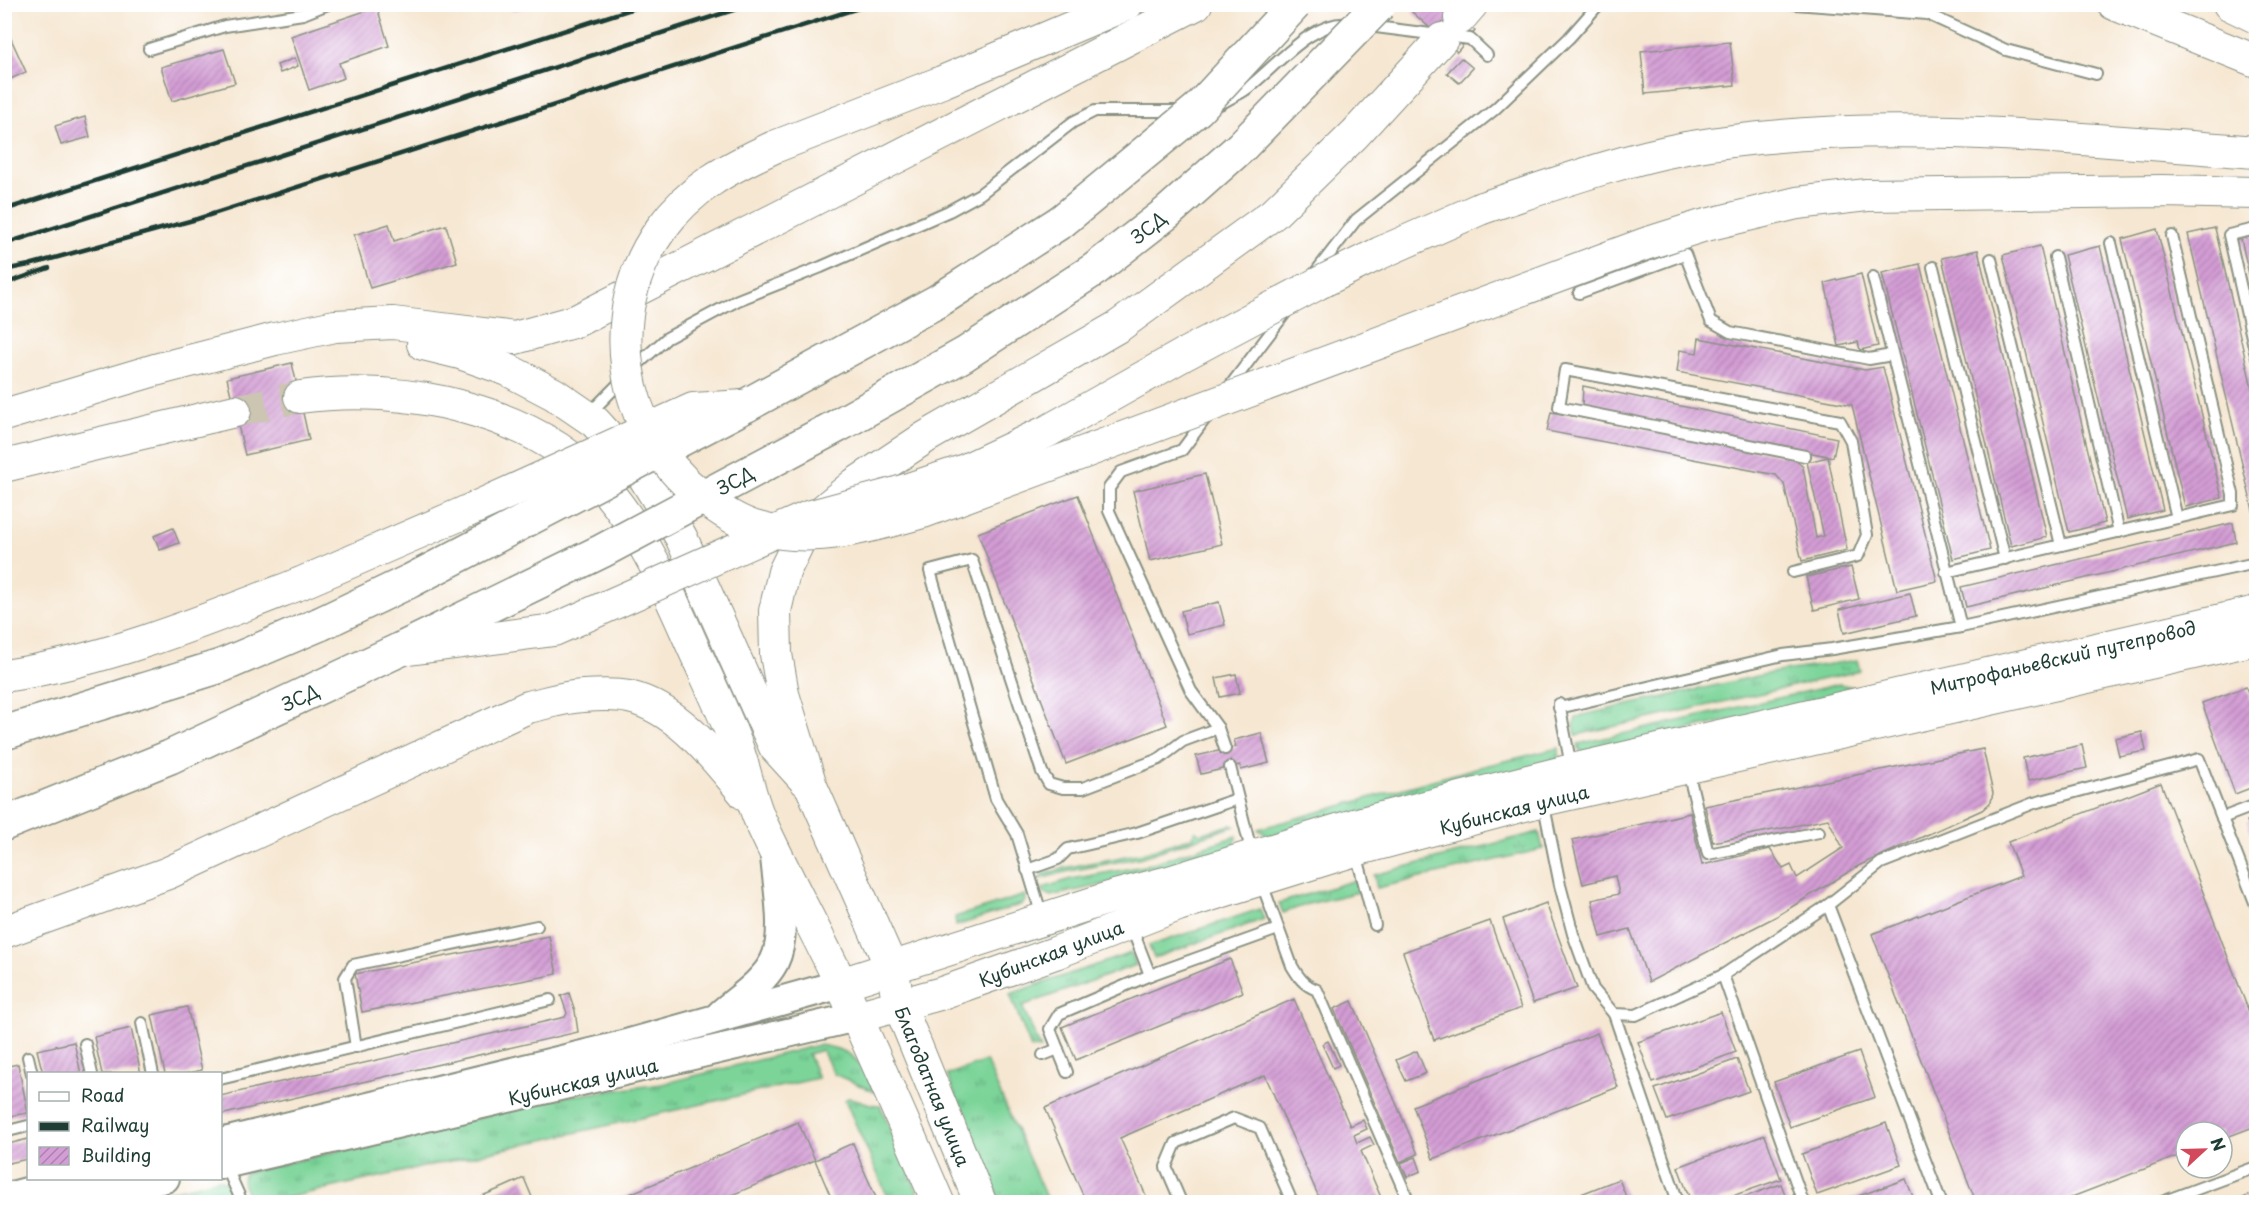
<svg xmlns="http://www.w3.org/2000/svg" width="2261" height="1207" viewBox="0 0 2261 1207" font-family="'Playpen Sans',sans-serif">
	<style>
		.grass { fill: url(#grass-tufts); stroke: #4d8866; stroke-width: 1.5 }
		.building { fill: url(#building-hatch) }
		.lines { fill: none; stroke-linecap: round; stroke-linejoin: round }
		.primary-tunnel { stroke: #cbc5b2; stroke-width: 32; stroke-dasharray: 32 16; stroke-linecap: butt }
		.service-casing { stroke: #8a9283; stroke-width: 14 }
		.secondary-casing { stroke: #8a9283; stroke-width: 32 }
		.primary-casing { stroke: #8a9283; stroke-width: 34 }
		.motorway-casing { stroke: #8a9283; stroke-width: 36 }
		.service { stroke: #fff; stroke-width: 10 }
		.secondary { stroke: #fff; stroke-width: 28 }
		.primary { stroke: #fff; stroke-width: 32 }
		.motorway { stroke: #fff; stroke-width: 33 }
		.rail { stroke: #1f3d34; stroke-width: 4.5 }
		.primary-bridge-casing { stroke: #8a9283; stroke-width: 34; stroke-linecap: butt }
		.motorway-bridge-casing { stroke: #8a9283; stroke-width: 36; stroke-linecap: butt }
		.primary-bridge { stroke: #fff; stroke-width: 32 }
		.motorway-bridge { stroke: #fff; stroke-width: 33 }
		.labels { text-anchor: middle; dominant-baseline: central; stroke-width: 5; stroke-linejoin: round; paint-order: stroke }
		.street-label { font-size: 18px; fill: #1f3d34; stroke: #fff }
	</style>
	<defs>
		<pattern id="grass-tufts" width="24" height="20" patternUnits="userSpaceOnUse" patternTransform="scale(1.5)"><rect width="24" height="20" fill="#7bd499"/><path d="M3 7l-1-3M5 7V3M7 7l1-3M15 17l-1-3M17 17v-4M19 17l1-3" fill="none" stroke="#64ad7e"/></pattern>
		<pattern id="building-hatch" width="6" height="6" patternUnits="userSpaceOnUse" patternTransform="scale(1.5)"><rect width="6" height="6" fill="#d49dd5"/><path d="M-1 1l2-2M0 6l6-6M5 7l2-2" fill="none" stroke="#ab81ae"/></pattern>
	</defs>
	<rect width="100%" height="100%" fill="#fff"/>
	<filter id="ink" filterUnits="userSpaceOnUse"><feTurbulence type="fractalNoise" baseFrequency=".0167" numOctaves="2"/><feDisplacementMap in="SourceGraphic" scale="12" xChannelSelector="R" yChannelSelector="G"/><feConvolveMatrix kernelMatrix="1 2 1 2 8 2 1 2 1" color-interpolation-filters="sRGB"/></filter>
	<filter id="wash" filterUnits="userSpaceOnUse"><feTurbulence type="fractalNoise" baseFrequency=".008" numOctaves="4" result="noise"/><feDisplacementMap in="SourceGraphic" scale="24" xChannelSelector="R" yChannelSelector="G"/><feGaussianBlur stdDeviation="1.35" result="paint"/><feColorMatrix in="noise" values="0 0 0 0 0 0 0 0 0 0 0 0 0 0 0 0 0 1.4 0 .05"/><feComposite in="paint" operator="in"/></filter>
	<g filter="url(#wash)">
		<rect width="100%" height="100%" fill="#f6e7d2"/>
		<g class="grass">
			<polygon points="1857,660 1860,671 1576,735 1574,725 1576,718 1583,715 1771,673"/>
			<polygon points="1839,684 1853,687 1808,702 1585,754 1580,750 1578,744"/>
			<polygon points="1559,748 1559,760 1269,837 1258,829 1476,768"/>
			<polygon points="1230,825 1234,826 1142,857 1065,872 1040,879 1041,875 1064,868 1142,853 1193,837 1195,830 1200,834"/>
			<polygon points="1539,832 1543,849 1377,888 1374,875"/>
			<polygon points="1237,836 1234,848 1147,875 1051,896 1044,893 1043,888 1071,879 1144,866"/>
			<polygon points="1356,880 1359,892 1308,904 1283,913 1279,903"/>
			<polygon points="1025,895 1026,898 1023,904 956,926 955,917"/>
			<polygon points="1260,909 1264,919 1154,958 1149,946"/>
			<polygon points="1131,953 1136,965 1022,1006 1041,1049 1031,1048 1010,994"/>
			<path d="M818,1045C854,1049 860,1061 875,1092L834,1074L822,1050L808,1054L818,1078L268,1202H251L242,1181L245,1173L569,1096L662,1084Z"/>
			<polygon points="986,1061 1048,1202 1000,1202 947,1075"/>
			<path d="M848,1098C859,1098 868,1106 880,1105L922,1202H890L845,1100Z"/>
			<polygon points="219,1179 228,1184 235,1202 128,1202"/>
		</g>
		<g id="blocks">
			<g class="building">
				<polygon points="501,4 531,4 531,5 512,11 511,6 502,9"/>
				<polygon points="1419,4 1445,4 1475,31 1457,52 1412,12"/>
				<polygon points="377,7 389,46 339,63 344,78 309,90 291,36"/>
				<polygon points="7,30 26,72 4,82 4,31"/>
				<polygon points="1730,42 1735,85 1645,94 1641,51"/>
				<polygon points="224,49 235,83 172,101 161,67"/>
				<polygon points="295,58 298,66 280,73 277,65"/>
				<polygon points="1461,58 1473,68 1459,83 1447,73"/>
				<polygon points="85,117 90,137 61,145 55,126"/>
				<polygon points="389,224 394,241 446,225 457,262 370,288 354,235"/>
				<polygon points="2215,228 2256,405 2256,523 2188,234"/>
				<polygon points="2157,229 2222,498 2185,507 2122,239"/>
				<polygon points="2256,235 2256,305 2241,239"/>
				<polygon points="2040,246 2105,523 2069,532 2003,255"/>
				<polygon points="2100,246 2163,510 2127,519 2064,255"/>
				<polygon points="1978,250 2047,537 2011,546 1942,258"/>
				<polygon points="1920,264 1990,550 1953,559 1882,273"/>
				<polygon points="1861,274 1878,346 1860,350 1858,342 1839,346 1825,283"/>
				<polygon points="1699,338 1865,370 1883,367 1937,581 1897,590 1852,405 1677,372 1680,350 1697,353"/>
				<polygon points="292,363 309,440 245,455 227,378"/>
				<polygon points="1583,386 1837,438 1833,457 1582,407"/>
				<polygon points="1551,412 1793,457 1803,467 1816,538 1824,536 1807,462 1828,457 1847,550 1802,561 1784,484 1776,475 1547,431"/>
				<polygon points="1205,474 1222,544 1150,561 1133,491"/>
				<polygon points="1078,495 1167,725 1066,764 978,533"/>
				<polygon points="2233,523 2236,542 1966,607 1961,587"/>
				<polygon points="173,528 179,543 160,550 154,536"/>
				<polygon points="1851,567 1859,599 1814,610 1806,577"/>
				<polygon points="1910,593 1916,616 1844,633 1839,610"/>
				<polygon points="1219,602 1225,625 1187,634 1181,611"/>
				<polygon points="1236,674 1240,693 1220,697 1216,678"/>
				<polygon points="2246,687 2256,716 2256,786 2235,794 2202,703"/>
				<polygon points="2142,732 2146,751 2119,756 2115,738"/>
				<polygon points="1261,733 1269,763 1241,770 1240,765 1201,774 1196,756 1236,747 1234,740"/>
				<polygon points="2082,745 2087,768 2028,781 2023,758"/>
				<polygon points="1983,749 1993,793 1991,802 1982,810 1858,866 1777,916 1649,982 1630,929 1601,937 1592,900 1619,894 1615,876 1583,884 1572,840 1690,813 1702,865 1770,849 1783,869 1791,865 1797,878 1843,848 1828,819 1713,842 1705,806"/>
				<polygon points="2161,783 2256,1030 2256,1126 2222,1139 2222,1132 2186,1132 2186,1153 2059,1202 1976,1202 1872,934 2021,876 2008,842"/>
				<polygon points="2256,817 2256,846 2247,821"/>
				<polygon points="1546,903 1577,988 1533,1003 1503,919"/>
				<polygon points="1490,921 1521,1008 1434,1040 1403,952"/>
				<polygon points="549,936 557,974 362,1012 355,974"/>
				<polygon points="1230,959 1243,992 1076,1060 1062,1027"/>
				<polygon points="569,993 575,1011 578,1032 220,1115 220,1096 565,1017 567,1013 561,996"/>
				<polygon points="1294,999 1350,1126 1363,1120 1367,1129 1354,1135 1357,1143 1370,1137 1374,1145 1361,1151 1383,1202 1321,1202 1265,1075 1120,1138 1149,1202 1086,1202 1045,1108"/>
				<polygon points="1352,1001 1418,1154 1400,1162 1334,1009"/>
				<polygon points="187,1007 202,1070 185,1074 165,1074 152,1015"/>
				<polygon points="1721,1012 1736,1052 1653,1083 1638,1042"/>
				<polygon points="131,1028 141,1074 102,1074 94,1037"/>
				<polygon points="1597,1033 1618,1087 1433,1159 1413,1106"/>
				<polygon points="1328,1041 1339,1065 1333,1068 1322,1044"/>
				<polygon points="74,1042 81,1074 43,1074 37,1050"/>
				<polygon points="1417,1051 1426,1073 1406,1081 1396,1060"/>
				<polygon points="1859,1052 1875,1097 1790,1127 1774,1082"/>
				<polygon points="1737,1059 1749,1091 1667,1120 1655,1089"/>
				<polygon points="18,1064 28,1113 4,1117 4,1067"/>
				<polygon points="798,1122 815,1160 715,1202 611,1202"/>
				<polygon points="1886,1123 1901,1165 1817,1195 1802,1154"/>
				<polygon points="1765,1135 1781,1179 1715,1202 1691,1202 1678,1167"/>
				<polygon points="28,1139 28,1159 4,1164 4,1145"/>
				<polygon points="853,1143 862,1166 878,1202 833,1202 815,1160"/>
				<polygon points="1416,1157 1421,1171 1407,1177 1401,1163"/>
				<polygon points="524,1178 534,1202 467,1202 504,1187"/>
				<polygon points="1619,1179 1628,1202 1561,1202"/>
				<polygon points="1906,1179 1915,1202 1842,1202"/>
				<polygon points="1781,1184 1788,1202 1730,1202"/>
				<polygon points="2256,1193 2256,1202 2232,1202"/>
			</g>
		</g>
	</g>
	<g filter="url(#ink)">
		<use href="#blocks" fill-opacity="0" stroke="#8a9283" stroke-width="1.5"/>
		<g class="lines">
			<polyline class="primary-tunnel" points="235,411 300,397"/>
			<g class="service-casing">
				<g id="service">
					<polyline points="1795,4 1927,14 2006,50 2096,74"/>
					<polyline points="1368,26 1470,39 1487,55"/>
					<polyline points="149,49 225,26 303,14 328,4"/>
					<path d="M1220,104C1228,99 1237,95 1245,90C1273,70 1312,19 1349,24"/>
					<polyline points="2256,229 2229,235 2256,355"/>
					<polyline points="2111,243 2177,518"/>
					<polyline points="2055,257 2119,532"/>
					<polyline points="1991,259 2061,545"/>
					<polyline points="1933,267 2005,559"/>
					<polyline points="1315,273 1356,220 1495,109 1569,38 1599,4"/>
					<polyline points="1579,293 1685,254 1711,321 1730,332 1869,359 1892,355"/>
					<polyline points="1227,390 1286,312"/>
					<polyline points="589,414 638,364 667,338 738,300 821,267 949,211 980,194 1073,122 1095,111 1182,111"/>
					<polyline points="1208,415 1182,450 1121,472 1109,488 1109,511 1191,691 1218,728 1225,749"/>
					<polyline points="1793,572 1858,556 1867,535 1851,441 1840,421 1565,370 1559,407 1805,456"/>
					<polyline points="1946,572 2233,505 2233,494 2172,236"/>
					<polyline points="1961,627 2256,563"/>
					<polyline points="1559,704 1571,766"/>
					<polyline points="1559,708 1783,655 1832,649 1961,627 1873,277"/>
					<polyline points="1230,767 1252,854"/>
					<polyline points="1688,771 1708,854 1819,832"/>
					<polyline points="1543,801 1560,885 1573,934 1593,989 1614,1014 1636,1015 1723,975 1828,905 1881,863 2034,803 2199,759 2256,905"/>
					<polyline points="2222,818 2256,805"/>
					<polyline points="1356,853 1375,925"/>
					<polyline points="1027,870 1058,859 1068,849 1137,833 1237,799"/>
					<path d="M1261,881L1292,966C1299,978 1304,985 1317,990L1409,1202"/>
					<polyline points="1828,905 1941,1202"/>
					<polyline points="1042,916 1017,834 996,799 930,571 972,560 1042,772 1049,784 1063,788 1083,788 1159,759 1183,741 1218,728"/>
					<polyline points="1131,926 1150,975"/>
					<polyline points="1723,975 1803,1202"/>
					<polyline points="1614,1014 1678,1202"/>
					<polyline points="142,1023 153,1074"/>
					<polyline points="85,1044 92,1074"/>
					<polyline points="356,1047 345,978 353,965 537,926"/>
					<polyline points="1043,1055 1058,1049"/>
					<polyline points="28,1057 32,1074"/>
					<polyline points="1067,1072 1050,1029 1059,1014 1150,975 1278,929"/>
					<polyline points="220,1079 550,1000"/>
					<polyline points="4,1132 28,1126"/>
					<polyline points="225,1164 242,1202"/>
					<polyline points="1181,1202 1166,1167 1176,1143 1234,1118 1260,1128 1292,1202"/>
					<polyline points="2162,1202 2256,1167"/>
				</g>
			</g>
			<g class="secondary-casing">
				<g id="secondary">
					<path d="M721,1014C738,999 763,983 774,962C788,935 777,886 775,856"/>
					<polyline points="220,1143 619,1046 841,984"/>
					<polyline points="220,1165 856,1017"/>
					<polyline points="4,1198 80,1178"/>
					<polyline points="71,1202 165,1178"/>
				</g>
			</g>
			<g class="primary-casing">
				<g id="primary">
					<polyline points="2114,4 2256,61"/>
					<polyline points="2229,4 2256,17"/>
					<polyline points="1460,18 1472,4"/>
					<polyline points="774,147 942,82 1127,4"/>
					<polyline points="1867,195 2162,191 2256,193"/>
					<path d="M1482,208C1549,186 1617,161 1686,148C1872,115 2070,139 2256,152"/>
					<polyline points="423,344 460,353 508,370 554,394 595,422 643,475 681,537 775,747 806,781"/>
					<path d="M300,397C403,383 534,408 606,490C644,534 669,593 693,647C706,676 720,705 732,734C744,762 748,792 760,820C785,876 816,930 842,986C876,1058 907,1130 938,1202"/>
					<polyline points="4,415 155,370 275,339 335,326 393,323 515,338 576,321 1196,4"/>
					<polyline points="4,466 235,411"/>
					<path d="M4,676C106,661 204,621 299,584"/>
					<path d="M4,932L168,873L528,707C546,703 564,697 583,696C597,695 614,694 629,697C679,709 714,757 745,794"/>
					<polyline points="841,984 1115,896 1169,882 1354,825 1572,770 2256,612"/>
					<polyline points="856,1017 939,994 1055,953 1178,905 1355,850 1543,800 2256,639"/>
					<polyline points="980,1202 899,1004 892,969 811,786 783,694 776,654 775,611 784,572 799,541 825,509 855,484 926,437 1119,326 1273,214 1355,134 1442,39"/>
				</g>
			</g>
			<g class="motorway-casing">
				<g id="motorway">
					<polyline points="745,406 938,301 1062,221"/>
					<polyline points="4,733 221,666 320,624"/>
					<polyline points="4,824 170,757 399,650"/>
				</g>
			</g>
			<use href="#service" class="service"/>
			<use href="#secondary" class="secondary"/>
			<use href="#primary" class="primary"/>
			<use href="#motorway" class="motorway"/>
			<g class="rail">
				<polyline points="4,210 647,4"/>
				<polyline points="4,244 752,4"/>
				<polyline points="4,270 29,265 197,219 871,4"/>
				<polyline points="4,284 49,268"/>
			</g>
			<g class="primary-bridge-casing">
				<g id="primary-bridge">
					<path d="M774,147C729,168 691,187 661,229C601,312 619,430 699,494C716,508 736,522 758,528C812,544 871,527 923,512L1645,244L1702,226L1797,203L1867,195"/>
					<polyline points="299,584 459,515 693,409 745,406"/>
					<polyline points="409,649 554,630 808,517 897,493 963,471 1048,431 1183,355 1317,284 1380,253 1482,208"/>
				</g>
			</g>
			<g class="motorway-bridge-casing">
				<g id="motorway-bridge">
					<polyline points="1062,221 1198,109 1295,4"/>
					<polyline points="320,624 410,581 745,406"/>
					<polyline points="399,650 602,551 837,426 965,354 1095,269 1168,212 1241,147 1380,4"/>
				</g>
			</g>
			<use href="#primary-bridge" class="primary-bridge"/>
			<use href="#motorway-bridge" class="motorway-bridge"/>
		</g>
	</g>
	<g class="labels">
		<g class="street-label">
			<text transform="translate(1148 227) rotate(-39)">ЗСД</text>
			<text transform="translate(735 480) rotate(-28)">ЗСД</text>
			<text transform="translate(2063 657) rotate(-13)">Митрофаньевский путепровод</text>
			<text transform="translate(300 697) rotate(-25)">ЗСД</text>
			<text transform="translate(1514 809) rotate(-14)">Кубинская улица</text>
			<text transform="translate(1051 953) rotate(-21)">Кубинская улица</text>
			<text transform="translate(583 1081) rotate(-13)">Кубинская улица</text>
			<text transform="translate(933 1086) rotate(68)">Благодатная улица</text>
		</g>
	</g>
	<rect width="2261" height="1207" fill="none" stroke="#fff" stroke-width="24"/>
	<rect x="27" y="1072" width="195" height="108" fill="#ffffff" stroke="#a5b1ae" stroke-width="1.5"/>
	<rect x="39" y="1092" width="30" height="9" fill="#ffffff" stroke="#a5b1ae" stroke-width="1.5"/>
	<text x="81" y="1102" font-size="18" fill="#1f3d34">Road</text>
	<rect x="39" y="1122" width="30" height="9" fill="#1f3d34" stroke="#a5b1ae" stroke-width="1.5"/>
	<text x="81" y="1132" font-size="18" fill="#1f3d34">Railway</text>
	<rect x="39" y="1147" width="30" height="18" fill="url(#building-hatch)" stroke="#a5b1ae" stroke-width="1.5"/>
	<text x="81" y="1162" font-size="18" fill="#1f3d34">Building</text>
	<g transform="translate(2204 1150) rotate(68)"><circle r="28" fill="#ffffff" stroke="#a5b1ae" stroke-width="1.5"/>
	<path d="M0-4.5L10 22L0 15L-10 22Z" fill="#d1495b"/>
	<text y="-9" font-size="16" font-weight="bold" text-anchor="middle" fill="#1f3d34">N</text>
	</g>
</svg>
